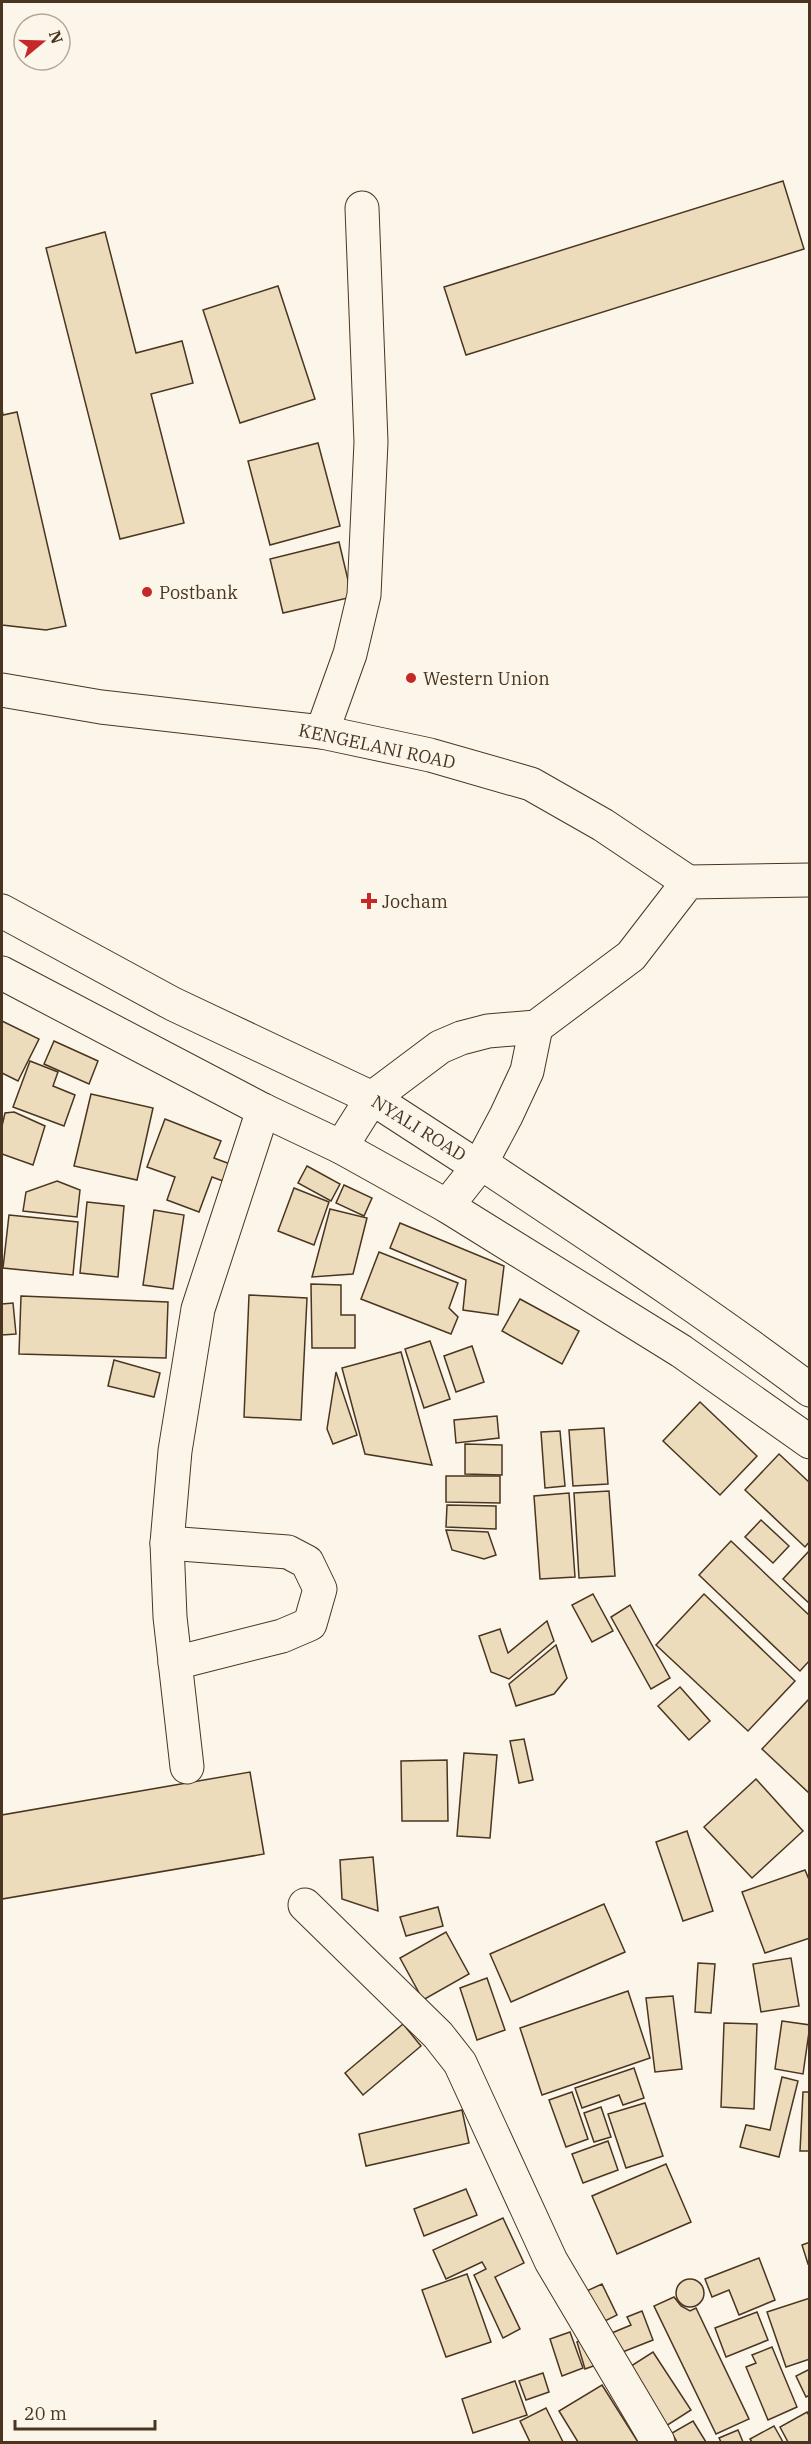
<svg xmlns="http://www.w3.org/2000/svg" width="811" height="2444" viewBox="0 0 811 2444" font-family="'IBM Plex Serif',serif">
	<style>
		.building { fill: #ecdcbc; stroke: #4a3520; stroke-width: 1.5 }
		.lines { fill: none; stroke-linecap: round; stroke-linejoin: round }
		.minor-casing { stroke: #4a3520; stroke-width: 35 }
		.major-casing { stroke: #4a3520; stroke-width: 35 }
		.highway-casing { stroke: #4a3520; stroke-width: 35 }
		.minor { stroke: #fbf6e9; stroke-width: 33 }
		.major { stroke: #fbf6e9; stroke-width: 33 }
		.highway { stroke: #fbf6e9; stroke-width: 33 }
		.poi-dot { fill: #c62828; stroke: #fbf6e9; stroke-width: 2 }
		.labels { text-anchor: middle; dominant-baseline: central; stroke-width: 4.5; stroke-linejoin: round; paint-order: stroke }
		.poi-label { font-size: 18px; fill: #4a3520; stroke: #fbf6e9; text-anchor: start }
		.street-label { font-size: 18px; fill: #4a3520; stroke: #fbf6e9 }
	</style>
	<rect width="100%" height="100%" fill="#fbf6e9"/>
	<g class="building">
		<polygon points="783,181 804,249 466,355 444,287"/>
		<polygon points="105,232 136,353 182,341 193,383 151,394 184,523 120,539 46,248"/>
		<polygon points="278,286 315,399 240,423 203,310"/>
		<polygon points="2,409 3,415 17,412 66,626 46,630 2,625"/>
		<polygon points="318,443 340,526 270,545 248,461"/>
		<polygon points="339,542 352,597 283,613 270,559"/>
		<polygon points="2,1021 39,1039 18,1081 2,1073"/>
		<polygon points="54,1041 98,1061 89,1084 44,1064"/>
		<polygon points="30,1061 58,1072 53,1086 75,1095 64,1126 13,1107"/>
		<polygon points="91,1094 153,1108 137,1180 74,1166"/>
		<polygon points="14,1112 45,1126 33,1165 2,1154 2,1126 5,1113"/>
		<polygon points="165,1119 221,1141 214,1158 230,1164 223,1181 212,1177 199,1212 167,1200 175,1177 147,1167"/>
		<polygon points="307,1166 340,1184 331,1201 298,1183"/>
		<polygon points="57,1181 80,1190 77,1217 23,1211 26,1192"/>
		<polygon points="344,1185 372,1198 364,1216 336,1203"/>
		<polygon points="294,1188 329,1202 314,1245 278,1231"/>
		<polygon points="87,1202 124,1206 118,1277 80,1273"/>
		<polygon points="330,1209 367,1218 353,1274 312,1277"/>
		<polygon points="154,1210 184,1215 173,1289 143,1285"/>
		<polygon points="9,1215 78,1222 73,1275 3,1268"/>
		<polygon points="400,1223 504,1266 498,1315 463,1310 466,1280 390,1248"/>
		<polygon points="379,1252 458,1283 449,1308 458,1317 451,1334 361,1299"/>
		<polygon points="311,1284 341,1285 341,1315 355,1315 355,1348 312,1348"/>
		<polygon points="249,1295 307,1298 301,1420 244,1417"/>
		<polygon points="21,1296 168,1302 166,1358 19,1354"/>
		<polygon points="520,1299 579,1331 562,1364 502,1331"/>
		<polygon points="13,1303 16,1334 2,1335 2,1304"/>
		<polygon points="430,1341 450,1399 424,1408 405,1349"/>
		<polygon points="472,1346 484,1382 456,1392 444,1356"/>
		<polygon points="401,1352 432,1465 365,1454 342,1368"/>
		<polygon points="114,1360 160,1373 154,1397 108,1386"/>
		<polygon points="336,1372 357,1435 333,1444 327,1429"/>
		<polygon points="700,1402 757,1456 720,1495 663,1441"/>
		<polygon points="497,1416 499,1438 456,1443 454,1420"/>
		<polygon points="604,1428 608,1484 573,1486 569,1430"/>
		<polygon points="560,1431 565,1486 545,1488 541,1432"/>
		<polygon points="465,1444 502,1445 502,1475 465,1474"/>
		<polygon points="779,1454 810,1483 810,1541 805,1547 745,1490"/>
		<polygon points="446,1476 500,1476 500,1503 446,1502"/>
		<polygon points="609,1491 615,1576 579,1578 574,1493"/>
		<polygon points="569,1493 575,1577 540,1579 534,1496"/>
		<polygon points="447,1505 496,1506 496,1529 446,1527"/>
		<polygon points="761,1520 789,1546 773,1563 745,1537"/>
		<polygon points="446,1530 488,1532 496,1555 484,1559 452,1550"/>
		<polygon points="731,1541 810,1616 810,1660 800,1671 699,1575"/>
		<polygon points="810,1550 810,1604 783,1579"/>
		<polygon points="593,1594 613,1631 592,1642 572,1605"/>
		<polygon points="704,1594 795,1681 748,1731 656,1645"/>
		<polygon points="630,1605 670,1678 651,1689 611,1617"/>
		<polygon points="547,1621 554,1641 509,1679 491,1672 479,1636 500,1629 508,1653"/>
		<polygon points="556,1645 567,1678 554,1694 516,1706 509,1684"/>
		<polygon points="680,1687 710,1721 689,1740 658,1706"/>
		<polygon points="810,1698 810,1794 762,1749"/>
		<polygon points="524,1739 533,1780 519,1783 510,1741"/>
		<polygon points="464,1753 497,1755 490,1838 457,1836"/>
		<polygon points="447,1760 448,1821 402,1821 401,1761"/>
		<polygon points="250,1772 264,1854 2,1899 2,1815"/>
		<polygon points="756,1779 803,1831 752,1878 704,1827"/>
		<polygon points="687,1831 713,1911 683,1921 656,1842"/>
		<polygon points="373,1857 378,1911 342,1899 340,1860"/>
		<polygon points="805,1870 810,1882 810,1938 765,1953 742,1892"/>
		<polygon points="604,1904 625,1952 511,2002 490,1954"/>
		<polygon points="438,1907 443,1926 406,1936 400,1917"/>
		<polygon points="446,1932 469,1974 423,2000 400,1958"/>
		<polygon points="791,1958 799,2006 761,2012 753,1964"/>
		<polygon points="698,1963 715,1964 711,2013 695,2012"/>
		<polygon points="487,1978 505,2030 477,2040 460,1988"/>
		<polygon points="628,1991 650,2058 542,2095 520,2028"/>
		<polygon points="673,1996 682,2069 655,2072 646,1998"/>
		<polygon points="782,2021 810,2025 803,2074 775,2069"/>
		<polygon points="724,2023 757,2024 754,2109 721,2107"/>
		<polygon points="403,2024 421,2046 363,2095 345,2073"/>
		<polygon points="634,2068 644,2098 623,2105 619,2095 582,2108 575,2088"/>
		<polygon points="782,2077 798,2081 779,2157 740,2147 746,2125 770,2130"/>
		<polygon points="572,2092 588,2139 566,2147 549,2100"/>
		<polygon points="803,2092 810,2092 810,2151 800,2151"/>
		<polygon points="645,2103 663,2156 626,2168 608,2114"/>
		<polygon points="601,2107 611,2137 594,2142 584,2113"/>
		<polygon points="462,2110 469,2143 366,2166 359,2134"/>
		<polygon points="608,2141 618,2170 583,2183 572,2154"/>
		<polygon points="666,2164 691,2222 617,2254 592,2196"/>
		<polygon points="466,2189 477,2215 424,2236 414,2209"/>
		<polygon points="503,2218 524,2263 495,2277 520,2329 503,2338 474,2275 486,2269 482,2262 446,2279 433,2250"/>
		<polygon points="810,2242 810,2263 808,2264 802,2245"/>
		<polygon points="759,2258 775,2300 739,2315 729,2290 712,2297 705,2279"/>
		<polygon points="467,2274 491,2342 446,2357 422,2290"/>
		<circle cx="690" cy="2293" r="14"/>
		<polygon points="602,2284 617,2315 595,2326 580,2294"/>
		<polygon points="674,2297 681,2306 690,2311 696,2308 749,2419 716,2434 654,2306"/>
		<polygon points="810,2298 810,2359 786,2367 767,2312"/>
		<polygon points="642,2311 653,2340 615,2355 607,2335 631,2325 627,2317"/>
		<polygon points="757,2312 768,2340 726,2357 715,2328"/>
		<polygon points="570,2332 583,2368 562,2376 550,2339"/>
		<polygon points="590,2337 599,2364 585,2369 577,2342"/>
		<polygon points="772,2347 797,2407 768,2420 746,2367 756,2363 752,2355"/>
		<polygon points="653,2352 691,2410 666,2426 628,2368"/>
		<polygon points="810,2369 810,2395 806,2397 796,2376"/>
		<polygon points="543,2373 549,2392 526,2400 519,2381"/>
		<polygon points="515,2381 527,2415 473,2433 462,2399"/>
		<polygon points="602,2385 638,2442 578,2442 559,2411"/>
		<polygon points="546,2408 563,2442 530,2442 520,2421"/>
		<polygon points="807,2412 810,2417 810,2442 788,2442 780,2427"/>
		<polygon points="693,2421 706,2442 677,2442 672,2433"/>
		<polygon points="774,2426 783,2442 752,2442 750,2439"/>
		<polygon points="738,2430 743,2442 721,2442 719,2438"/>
	</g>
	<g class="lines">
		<g class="minor-casing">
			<g id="minor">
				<polyline points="322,732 350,654 364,595 371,442 362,208"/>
				<polyline points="167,1543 288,1552 307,1562 320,1589 310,1624 282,1636 175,1663"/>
				<polyline points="187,1767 170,1617 167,1543 175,1451 198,1309 263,1110"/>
				<polyline points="305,1905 438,2035 460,2063 551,2261 658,2442"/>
			</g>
		</g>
		<g class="major-casing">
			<g id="major">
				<polyline points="2,690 101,707 322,732 430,755 531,784 603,825 688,882"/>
				<polyline points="341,1147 372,1098 440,1047 461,1038 488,1031 536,1027 631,956 688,882 810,880"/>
				<polyline points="447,1206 481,1163 506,1116 527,1071 536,1027"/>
			</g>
		</g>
		<g class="highway-casing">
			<g id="highway">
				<path d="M2,911L173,1004L372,1098L469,1161L481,1163C592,1237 704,1310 810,1390"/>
				<polyline points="2,973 263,1110 341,1147 447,1206 681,1351 810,1442"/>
			</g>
		</g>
		<use href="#minor" class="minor"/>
		<use href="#major" class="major"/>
		<use href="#highway" class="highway"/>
	</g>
	<g class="poi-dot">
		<circle cx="147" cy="592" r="6"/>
		<circle cx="411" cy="678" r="6"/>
		<path d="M366 892h6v6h6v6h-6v6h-6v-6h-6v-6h6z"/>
	</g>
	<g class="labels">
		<g class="poi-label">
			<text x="159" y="592">Postbank</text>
			<text x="423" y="678">Western Union</text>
			<text x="382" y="901">Jocham</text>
		</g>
		<g class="street-label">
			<text transform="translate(377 746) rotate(12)">KENGELANI ROAD</text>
			<text transform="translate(419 1128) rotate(32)">NYALI ROAD</text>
		</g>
	</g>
	<rect width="811" height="2444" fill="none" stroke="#4a3520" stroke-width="6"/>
	<g transform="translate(42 42) rotate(71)"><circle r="28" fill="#fbf6e9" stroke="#b4a999" stroke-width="1.5"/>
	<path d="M0-4.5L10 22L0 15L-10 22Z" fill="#c62828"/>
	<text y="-9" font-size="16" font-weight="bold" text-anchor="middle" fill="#4a3520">N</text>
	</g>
	<path d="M15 2420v9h140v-9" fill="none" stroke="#4a3520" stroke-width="3"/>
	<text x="24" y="2420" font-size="18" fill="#4a3520" stroke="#fbf6e9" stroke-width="4.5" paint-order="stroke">20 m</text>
</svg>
